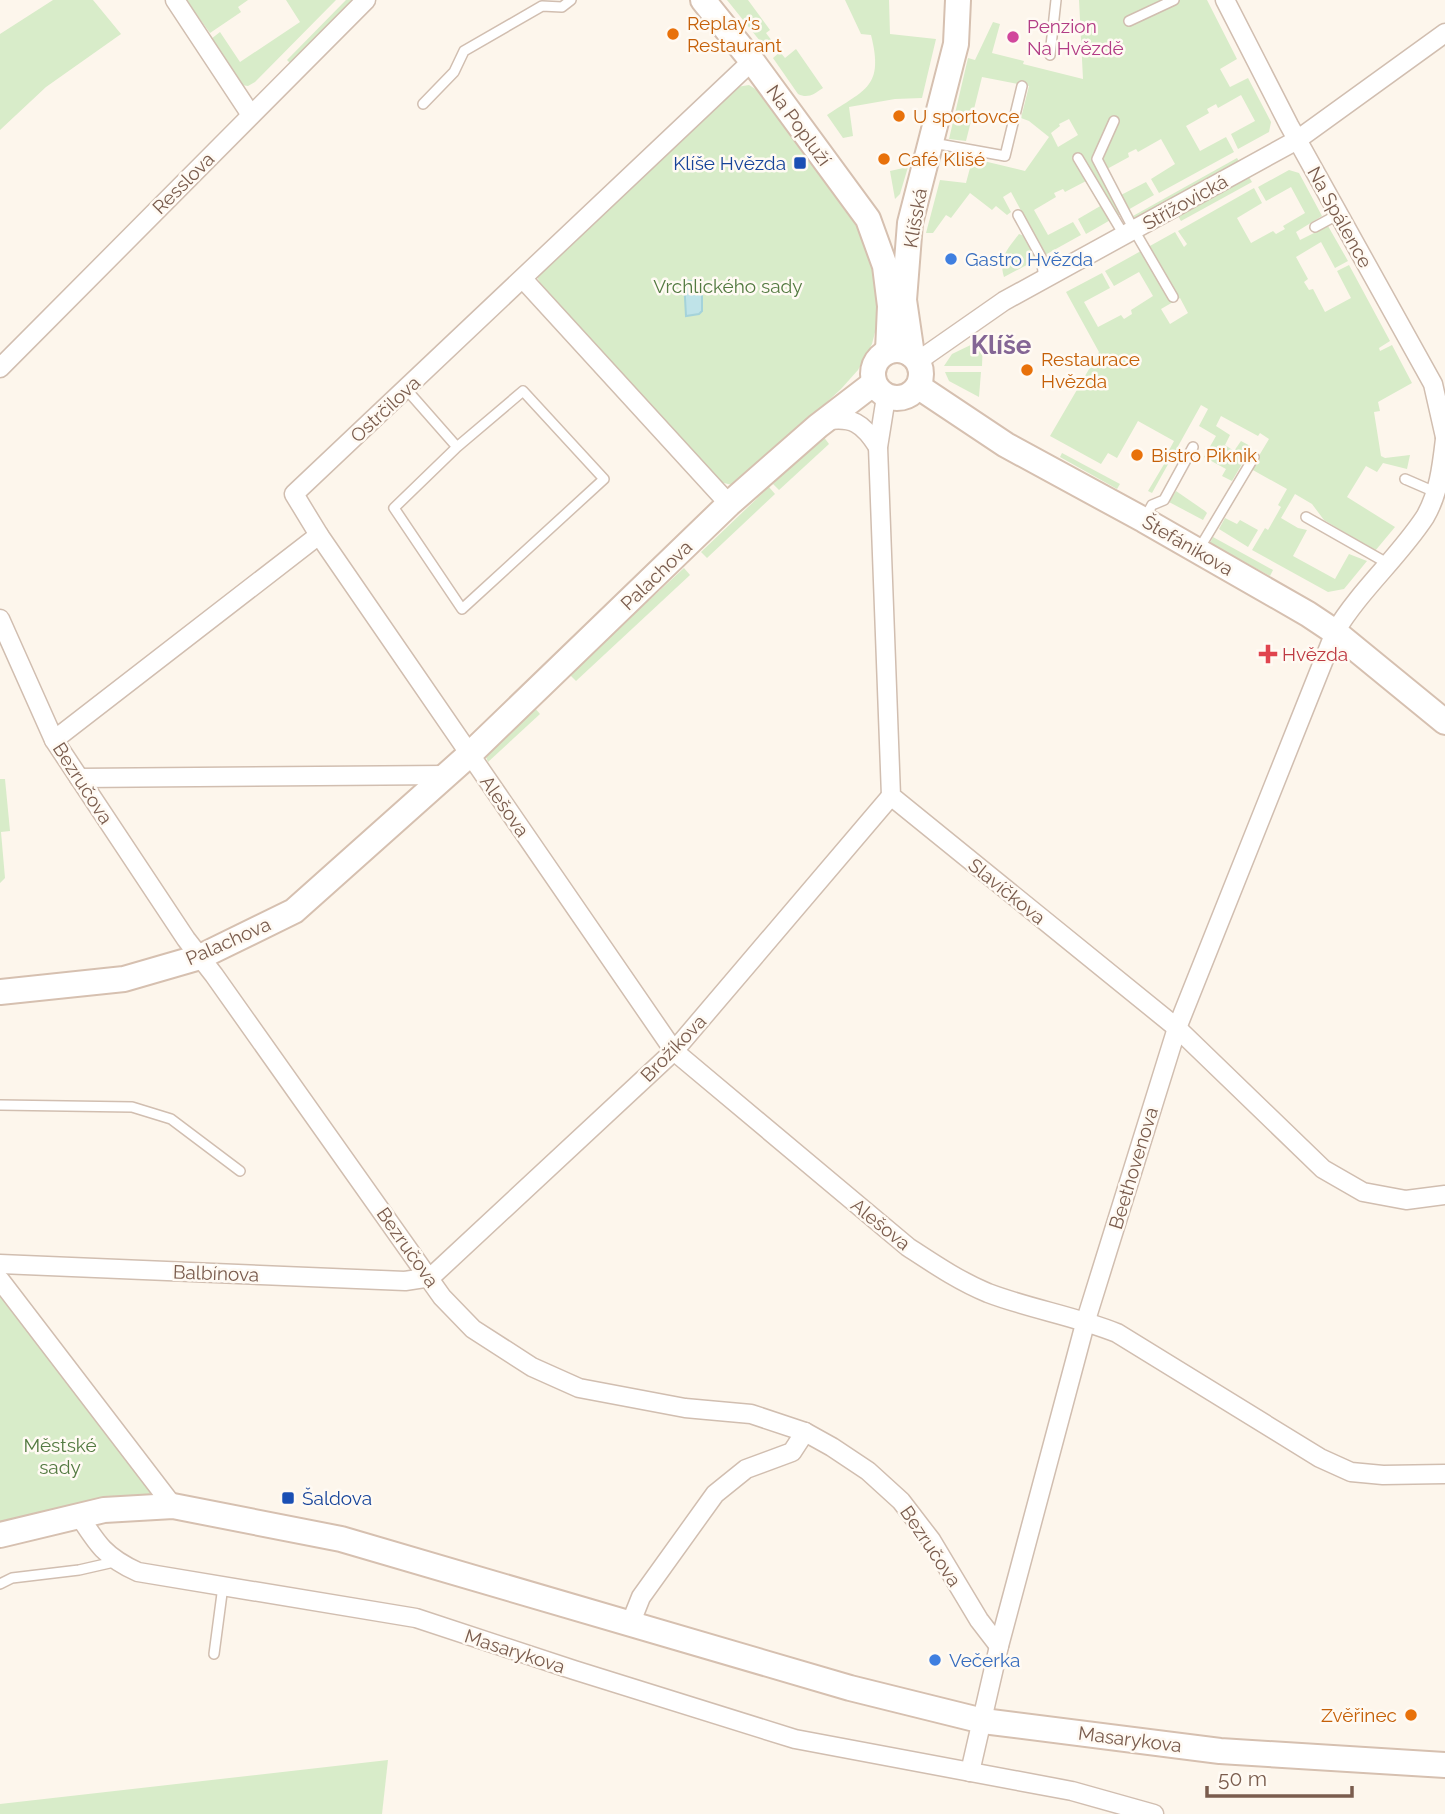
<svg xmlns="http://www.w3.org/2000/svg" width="1445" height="1814" viewBox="0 0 1445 1814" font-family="Raleway,sans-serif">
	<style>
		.green { fill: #d8ecc9; fill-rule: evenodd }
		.water { fill: #bfe3e8; stroke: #a5d3da; stroke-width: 2 }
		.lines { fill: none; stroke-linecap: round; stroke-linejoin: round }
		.lane-casing { stroke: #d1beb0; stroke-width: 12 }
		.street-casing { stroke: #d1beb0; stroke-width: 21 }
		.secondary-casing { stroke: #d6c0b0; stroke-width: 28 }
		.lane { stroke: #fff; stroke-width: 9 }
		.street { stroke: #fff; stroke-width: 18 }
		.secondary { stroke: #fff; stroke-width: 24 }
		.food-dot { fill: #e8710a; stroke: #fffaf3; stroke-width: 2.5 }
		.hotel-dot { fill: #d1479c; stroke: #fffaf3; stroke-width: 2.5 }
		.transit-dot { fill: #1a4fb4; stroke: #fffaf3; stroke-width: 2.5 }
		.shop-dot { fill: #3f7fe0; stroke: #fffaf3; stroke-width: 2.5 }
		.health-dot { fill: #e0444e; stroke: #fffaf3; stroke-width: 2.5 }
		.labels { text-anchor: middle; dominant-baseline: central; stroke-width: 5; stroke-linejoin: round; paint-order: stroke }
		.food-label { font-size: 19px; fill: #c56008; stroke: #fffaf3; text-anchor: start }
		.hotel-label { font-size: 19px; fill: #b23c85; stroke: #fffaf3; text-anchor: start }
		.street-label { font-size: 19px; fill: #7a5c4d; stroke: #fffaf3 }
		.transit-label { font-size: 19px; fill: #164399; stroke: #fffaf3; text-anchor: end }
		.shop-label { font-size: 19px; fill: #366cbe; stroke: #fffaf3; text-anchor: start }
		.park-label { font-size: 19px; fill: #537a41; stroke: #fffaf3 }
		.health-label { font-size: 19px; fill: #be3a42; stroke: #fffaf3; text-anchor: start }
		.district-label { font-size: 26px; font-weight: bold; fill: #846695; stroke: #fffaf3 }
	</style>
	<rect width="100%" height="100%" fill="#fdf6ec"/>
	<g class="green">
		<polygon points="53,0 93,0 121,34 46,87 0,130 0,34"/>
		<polygon points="186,0 248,0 238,7 241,12 210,33"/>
		<polygon points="286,0 336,0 255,82 248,86 241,85 211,39 220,32 240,62 300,22"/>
		<polygon points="346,0 354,0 291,64 287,60"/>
		<polygon points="727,0 748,0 770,30 766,33 772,41 764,46"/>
		<path d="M845,0H889L890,34L936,39L922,98L895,99L849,107L853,136L843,138L827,115C866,89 884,87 871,35L861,34Z"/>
		<path d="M1079,0H1207L1237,59L1220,69L1230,87L1248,78L1271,122L1269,132L1238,149L1231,134L1255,121L1241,95L1218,108L1216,104L1207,109L1209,113L1186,126L1200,151L1226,137L1234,152L1159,193L1151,179L1175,164L1161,139L1138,152L1136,149L1128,153L1129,157L1107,169L1121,195L1146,182L1154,195L1086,234L1078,219L1102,205L1088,180L1065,192L1063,189L1054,193L1056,197L1034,210L1048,235L1073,222L1081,235L1045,255L1011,192L1003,197L1011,212L1007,215L996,206L992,210L970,193L951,218L946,215L933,233H926L940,180L966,183L970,168L945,162L946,152L1025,171L1049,137L1029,121L1021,118L1029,86L982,77L966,141L949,139L968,58L975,60L993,22L1000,24L992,53L1024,61L1023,64L1083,79ZM1069,119L1078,135L1058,147L1051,133L1060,126L1059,124Z"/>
		<path d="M796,49L823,88C814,94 808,99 798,94L773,58L780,52L785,58Z"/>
		<polygon points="749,85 757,90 868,242 881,309 872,344 858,370 841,389 742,481 732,485 720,482 543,289 537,277 544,266 737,87"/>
		<polygon points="1237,158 1240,163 1135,221 1133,216"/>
		<polygon points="908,167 900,194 895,199 890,171"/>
		<path d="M1289,170L1299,173L1322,216L1296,232L1300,240L1328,226L1348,261L1335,268L1321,242L1296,257L1308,279L1304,282L1309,290L1313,289L1325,312L1351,298L1337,271L1349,265L1390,341L1379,348L1380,351L1392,345L1412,383L1378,402L1380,411L1374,412L1381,456L1385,458L1410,455L1407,469L1383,463L1377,472L1366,466L1347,497L1395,527L1375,551L1324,520L1312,504L1295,494L1281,518L1298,528L1307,530L1293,556L1335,579L1349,554L1367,561L1344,589L1328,592L1252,550L1265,528L1268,530L1281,507L1278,505L1287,489L1251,469L1269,439L1260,433L1258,436L1221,416L1216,426L1230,435L1225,445L1234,451L1241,441L1252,447L1232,481L1222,476L1226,469L1204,457L1216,436L1199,426L1208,409L1201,405L1152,493L1148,491L1169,456L1167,454L1174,441L1138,421L1117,458L1108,453L1101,464L1050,436L1099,352L1066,292L1102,273L1110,288L1084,302L1098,327L1121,315L1124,319L1132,314L1131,310L1153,296L1139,272L1114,286L1105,271L1175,232L1184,247L1187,244L1178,231L1254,188L1262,203L1237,218L1251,243L1273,231L1276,234L1285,229L1283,226L1305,213L1291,187L1266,201L1258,187ZM1180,298L1188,313L1170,324L1161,309Z"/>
		<polygon points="1249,177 1252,182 1181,221 1178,216"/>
		<path d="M1019,234L1024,236L1036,260L1004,277C998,258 1008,249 1019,234Z"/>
		<polygon points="983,339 982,366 944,366 952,354"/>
		<polygon points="945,372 981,372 979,397 949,381"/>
		<polygon points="823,436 829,444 779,490 773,484"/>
		<polygon points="1062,453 1120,484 1117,489 1060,457"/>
		<polygon points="769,487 775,494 707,558 701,552"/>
		<polygon points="1176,491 1205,511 1207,513 1203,520 1169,502"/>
		<polygon points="1225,518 1237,524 1240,520 1258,530 1248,547 1219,529"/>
		<polygon points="1213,537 1273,570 1270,576 1210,543"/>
		<polygon points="684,568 690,575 576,681 569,674"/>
		<polygon points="534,707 540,714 488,762 486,757 488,750"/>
		<polygon points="0,779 5,779 10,831 1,832 5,878 0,883"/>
		<polygon points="0,1280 173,1506 0,1535"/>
		<polygon points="388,1760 382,1814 0,1814 0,1804"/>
	</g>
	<polygon class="water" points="684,280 702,283 702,311 699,314 686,316"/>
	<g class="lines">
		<g class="lane-casing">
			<g id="lane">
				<polyline points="1129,21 1174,0"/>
				<polyline points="1050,55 1056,0"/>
				<polyline points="423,104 454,72 464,51 542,6 562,7 571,0"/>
				<polyline points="1114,121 1097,159 1134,230 1173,297"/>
				<polyline points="933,143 1005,156 1022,86"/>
				<polyline points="1078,158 1124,235"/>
				<polyline points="1018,215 1041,257 1044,279"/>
				<polyline points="1315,227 1339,214"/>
				<polyline points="406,389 457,447 394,508 462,609 604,479 523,391 457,447"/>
				<polyline points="1405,479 1435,492"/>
				<polyline points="1306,517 1387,563"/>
				<polyline points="1145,518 1152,505 1164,500 1193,447"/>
				<polyline points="1199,549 1254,457"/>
				<polyline points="0,1105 132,1107 171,1119 240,1171"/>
				<polyline points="0,1584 12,1578 79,1570 114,1562"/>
				<polyline points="214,1654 223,1586"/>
			</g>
		</g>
		<g class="street-casing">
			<g id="street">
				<polyline points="175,0 251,115"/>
				<polyline points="1225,0 1289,125 1433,384 1445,437"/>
				<path d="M752,61L294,494L319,535L674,1051L908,1247C934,1264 959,1281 988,1293C1030,1309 1075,1316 1117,1333L1320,1458L1351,1472L1383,1475L1445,1474"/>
				<polyline points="523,279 729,504"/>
				<polyline points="918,361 1004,301 1297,140 1445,33"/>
				<polyline points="0,368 366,0"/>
				<polyline points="886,397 878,447 891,796 1177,1028 1323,1169 1363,1192 1406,1200 1445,1195"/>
				<path d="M824,421C852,416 863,423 878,447"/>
				<polyline points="0,619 54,740 186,939 214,975 442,1297 473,1329 532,1367 579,1388 685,1408 751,1414 805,1432 832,1447 868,1471 901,1501 931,1540 979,1620 999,1646"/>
				<polyline points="54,740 319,535"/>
				<polyline points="79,778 447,775"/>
				<polyline points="0,1264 405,1281 431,1277"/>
				<polyline points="431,1277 674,1051 891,796"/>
				<polyline points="0,1280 173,1506"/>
				<path d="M78,1514C97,1544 105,1557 138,1572L416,1618L574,1670L795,1739L1072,1791L1154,1814"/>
				<polyline points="631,1622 641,1597 715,1494 746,1469 792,1452 805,1432"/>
				<path d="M970,1772L999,1646L1086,1320L1177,1028L1335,632C1360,590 1398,558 1425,517C1439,493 1442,465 1445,439"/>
			</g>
		</g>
		<g class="secondary-casing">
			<g id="secondary">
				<polyline points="703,0 752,61 868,219 885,266 890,306 888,351"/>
				<circle cx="897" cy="374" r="24"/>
				<polyline points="912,355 904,300 910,223 956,44 958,0"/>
				<polyline points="919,387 1006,445 1144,520 1308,614 1335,632 1445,722"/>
				<polyline points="0,992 124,979 200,957 294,911 470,754 729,504 818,426 874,383"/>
				<polyline points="0,1535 104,1510 173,1506 341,1539 850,1688 983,1721 1220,1751 1445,1765"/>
			</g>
		</g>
		<use href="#lane" class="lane"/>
		<use href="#street" class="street"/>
		<use href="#secondary" class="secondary"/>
	</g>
	<g class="food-dot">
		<circle cx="673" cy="34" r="7"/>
		<circle cx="899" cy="116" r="7"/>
		<circle cx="884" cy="159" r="7"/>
		<circle cx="1027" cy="370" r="7"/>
		<circle cx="1137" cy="455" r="7"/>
		<circle cx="1411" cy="1715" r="7"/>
	</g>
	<circle class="hotel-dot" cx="1013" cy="37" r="7"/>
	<g class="transit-dot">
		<rect x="793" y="156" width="14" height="14" rx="3.5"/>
		<rect x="281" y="1491" width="14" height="14" rx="3.5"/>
	</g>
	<g class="shop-dot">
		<circle cx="951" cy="259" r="7"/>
		<circle cx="935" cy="1660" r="7"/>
	</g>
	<path class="health-dot" d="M1264.5 643.5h7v7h7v7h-7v7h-7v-7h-7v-7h7z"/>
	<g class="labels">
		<g class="food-label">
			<text x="687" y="23">Replay's<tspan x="687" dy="22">Restaurant</tspan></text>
			<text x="913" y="116">U sportovce</text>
			<text x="898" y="159">Café Klišé</text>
			<text x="1041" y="359">Restaurace<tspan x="1041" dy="22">Hvězda</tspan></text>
			<text x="1151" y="455">Bistro Piknik</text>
			<text x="1397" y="1715" text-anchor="end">Zvěřinec</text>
		</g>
		<g class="hotel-label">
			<text x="1027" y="26">Penzion<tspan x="1027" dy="22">Na Hvězdě</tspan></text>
		</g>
		<g class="street-label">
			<text transform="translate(799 125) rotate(54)">Na Popluží</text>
			<text transform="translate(183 183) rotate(-45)">Resslova</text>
			<text transform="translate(1185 202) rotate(-29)">Střížovická</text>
			<text transform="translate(1340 217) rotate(61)">Na Spálence</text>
			<text transform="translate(915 218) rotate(-80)">Klíšská</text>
			<text transform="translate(385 409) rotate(-43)">Ostrčilova</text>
			<text transform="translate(1188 545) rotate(30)">Štefánikova</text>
			<text transform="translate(656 575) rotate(-44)">Palachova</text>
			<text transform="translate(83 783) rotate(57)">Bezručova</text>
			<text transform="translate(505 806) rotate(55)">Alešova</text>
			<text transform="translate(1007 891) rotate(39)">Slavíčkova</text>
			<text transform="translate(228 941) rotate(-24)">Palachova</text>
			<text transform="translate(673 1048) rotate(-46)">Brožíkova</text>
			<text transform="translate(1133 1168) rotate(-73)">Beethovenova</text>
			<text transform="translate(881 1224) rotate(39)">Alešova</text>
			<text transform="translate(408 1247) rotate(55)">Bezručova</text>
			<text transform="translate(216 1273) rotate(2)">Balbínova</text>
			<text transform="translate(931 1546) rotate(56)">Bezručova</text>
			<text transform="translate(515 1651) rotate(18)">Masarykova</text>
			<text transform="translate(1130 1739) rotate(7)">Masarykova</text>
		</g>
		<g class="transit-label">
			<text x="786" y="163">Klíše Hvězda</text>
			<text x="302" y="1498" text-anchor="start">Šaldova</text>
		</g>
		<g class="shop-label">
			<text x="965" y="259">Gastro Hvězda</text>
			<text x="949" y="1660">Večerka</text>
		</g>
		<g class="park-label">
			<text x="728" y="286">Vrchlického sady</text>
			<text x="60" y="1445">Městské<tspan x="60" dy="22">sady</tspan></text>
		</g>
		<g class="health-label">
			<text x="1282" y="654">Hvězda</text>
		</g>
		<g class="district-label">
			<text x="1001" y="345">Klíše</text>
		</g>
	</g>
	<path d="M1207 1786v10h145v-10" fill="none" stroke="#7a5c4d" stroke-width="3.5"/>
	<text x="1218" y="1786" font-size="21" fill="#7a5c4d" stroke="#fffaf3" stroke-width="5" paint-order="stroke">50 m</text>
</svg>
